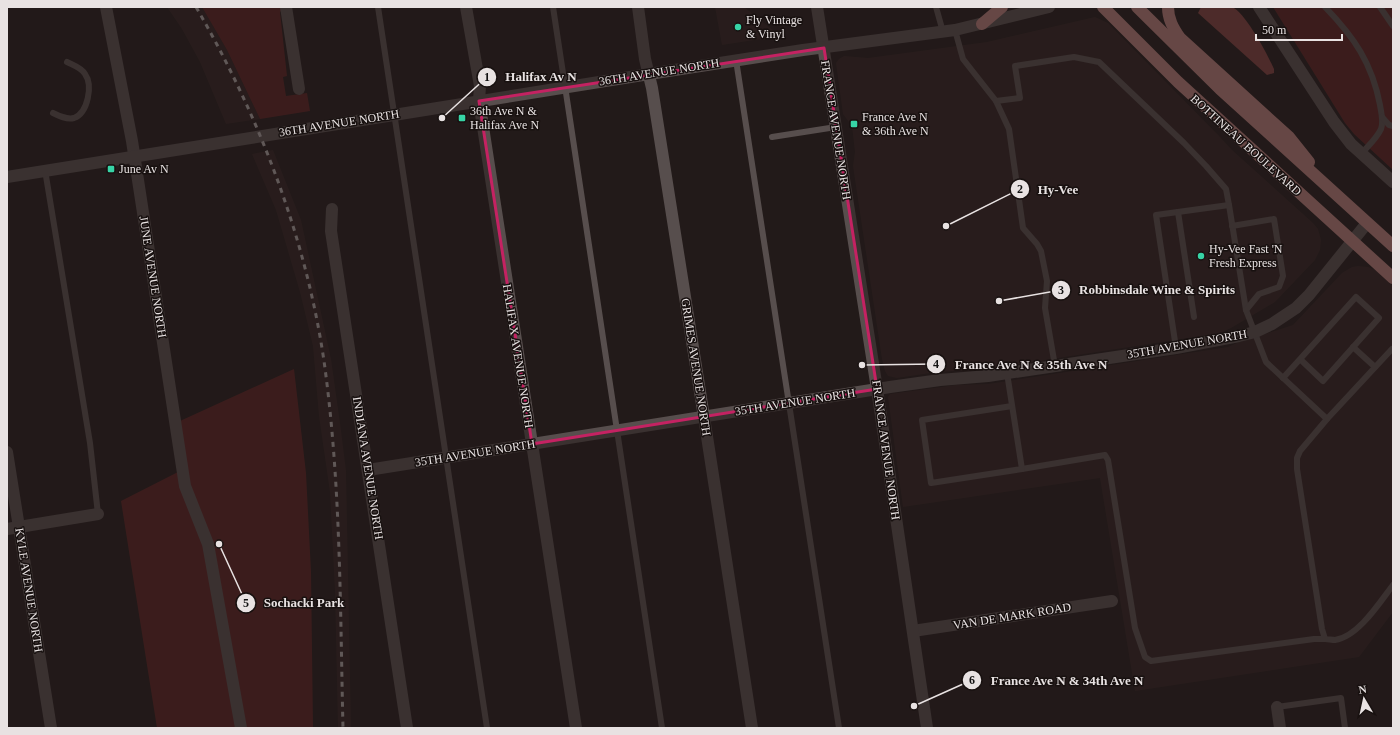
<svg xmlns="http://www.w3.org/2000/svg" width="1400" height="735" viewBox="0 0 1400 735" font-family="'Times New Roman',serif">
	<style>
		.built { fill: #302120 }
		.green { fill: #5a2120 }
		.water { fill: #82403e }
		.lines { fill: none; stroke-linecap: round; stroke-linejoin: round }
		.lane { stroke: #574e4d; stroke-width: 6 }
		.street { stroke: #574e4d; stroke-width: 12 }
		.secondary { stroke: #574e4d; stroke-width: 12 }
		.primary { stroke: #b97f7b; stroke-width: 12 }
		.rail { stroke: #aaa4a3; stroke-width: 3; stroke-dasharray: 5 5; stroke-linecap: butt }
		.marked { fill: none; stroke: #c42262; stroke-width: 3; stroke-linejoin: round }
		.poi-dot { fill: #37d4a6; stroke: #181110; stroke-width: 1.5 }
		.labels { text-anchor: middle; dominant-baseline: central; stroke-width: 3; stroke-linejoin: round; paint-order: stroke }
		.poi-label { font-size: 12px; fill: #e8e2e2; stroke: #181110; text-anchor: start }
		.street-label { font-size: 12px; fill: #e8e2e2; stroke: #181110 }
		.leader { fill: none; stroke: #e8e2e2; stroke-width: 1.5 }
		.callout-dot { fill: #e8e2e2; stroke: #181110; stroke-width: 1.5 }
		.mark-label { font-size: 12px; text-anchor: middle; font-weight: bold; fill: #111 }
		.callout-label { font-size: 13px; text-anchor: middle; font-weight: bold; fill: #e8e2e2; stroke: #181110; stroke-width: 3; stroke-linejoin: round; paint-order: stroke }
	</style>
	<rect width="100%" height="100%" fill="#221a19"/>
	<g class="built">
		<polygon points="167,7 202,7 227,50 260,119 226,124 200,62 182,29"/>
		<polygon points="715,7 744,7 780,36 722,45"/>
		<polygon points="1095,17 1108,23 1220,137 1232,150 1313,223 1318,229 1321,240 1320,250 1315,260 1275,302 1231,328 1220,333 987,369 937,372 897,378 888,376 885,371 882,359 853,166 855,152 852,126 843,114 836,63 839,59 844,56 868,58 987,42"/>
		<polygon points="273,150 301,220 331,359 340,423 346,471 351,728 338,728 335,591 330,492 319,416 313,346 300,292 276,210 252,154"/>
		<polygon points="1358,266 1368,267 1376,270 1393,286 1393,612 1359,657 1135,691 1100,478 903,507 888,397 890,394 956,385 988,384 1228,347 1237,343 1293,325 1342,273 1352,267"/>
	</g>
	<g class="green">
		<polygon points="202,7 283,7 283,9 280,12 287,76 283,77 286,96 307,93 310,111 260,119 227,50"/>
		<polygon points="1273,7 1393,7 1393,170 1354,134 1345,123"/>
		<polygon points="294,369 306,473 311,572 313,728 157,728 121,501 180,471 180,421"/>
	</g>
	<path class="water" d="M1201,7C1207,7 1226,5 1232,7C1245,12 1268,55 1274,69V73L1267,75L1198,13Z"/>
	<g class="lines">
		<g class="lane">
			<polyline points="378,7 487,728"/>
			<polyline points="553,7 662,728"/>
			<polyline points="936,7 943,32"/>
			<path d="M1325,7C1354,37 1372,63 1380,105C1381,112 1384,121 1381,129C1377,138 1368,146 1362,153"/>
			<polyline points="1380,7 1393,26"/>
			<polyline points="955,30 963,59 996,101 1009,129 1023,228 1037,244 1041,251 1047,281 1045,308 1055,366"/>
			<polyline points="736,60 839,728"/>
			<polyline points="996,101 1020,98 1015,66 1074,57 1099,62 1184,143 1206,166 1226,189 1229,205 1156,215 1176,348"/>
			<path d="M53,113C59,116 67,120 74,118C88,113 93,85 85,74C82,68 73,65 67,62"/>
			<polyline points="1382,117 1389,125 1393,126"/>
			<polyline points="772,137 836,127"/>
			<polyline points="45,170 90,443 98,514"/>
			<path d="M1229,205L1246,310L1266,362L1327,419L1300,451L1297,458V469L1322,629L1325,639C1328,639 1332,640 1335,640C1358,637 1380,602 1393,585"/>
			<polyline points="1178,212 1194,317"/>
			<polyline points="1232,226 1274,219 1283,276 1279,287 1259,294 1246,310"/>
			<polyline points="1353,347 1375,367"/>
			<polyline points="1007,373 1022,469 1105,455 1108,460 1135,628 1145,657 1151,661 1314,639 1325,639"/>
			<polyline points="1283,378 1356,297 1379,318 1323,381 1300,359"/>
			<polyline points="1012,406 922,420 931,483 1022,469"/>
			<polyline points="1327,419 1392,349 1393,350"/>
			<polyline points="1277,707 1341,698 1345,728"/>
		</g>
		<g class="street">
			<polyline points="106,7 132,141 185,486 208,544 241,728"/>
			<polyline points="286,7 299,89"/>
			<polyline points="466,7 480,86 479,101 576,728"/>
			<polyline points="638,7 645,59 652,88 704,417 752,728"/>
			<polyline points="1259,7 1334,122 1351,144 1393,182"/>
			<polyline points="332,209 331,231 407,728"/>
			<polyline points="7,452 51,728"/>
			<polyline points="368,470 890,387 940,380 988,376 1176,348 1239,336 1255,332 1272,324 1296,308 1309,295 1367,223"/>
			<polyline points="7,529 98,514"/>
			<polyline points="913,631 1112,601"/>
			<polyline points="1277,707 1280,728"/>
		</g>
		<g class="secondary">
			<polyline points="817,7 877,389 927,728"/>
			<polyline points="7,177 649,74 803,50 955,30 1049,7"/>
		</g>
		<g class="primary">
			<polyline points="1103,7 1178,82 1393,278"/>
			<polyline points="1137,7 1220,89 1393,246"/>
			<path d="M1168,7C1168,19 1173,28 1180,38L1289,137L1309,162"/>
			<polyline points="982,24 1002,7"/>
		</g>
		<path class="rail" d="M196,7C259,115 306,238 324,361C341,483 340,606 343,728"/>
	</g>
	<path d="M0 0H1400V735H0ZM824,48L877,389L532,444L479,101Z" fill="#221a19" fill-opacity=".55" fill-rule="evenodd"/>
	<path class="marked" d="M824,48L877,389L532,444L479,101Z"/>
	<g class="poi-dot">
		<circle cx="738" cy="27" r="4"/>
		<rect x="458" y="114" width="8" height="8" rx="2"/>
		<rect x="850" y="120" width="8" height="8" rx="2"/>
		<rect x="107" y="165" width="8" height="8" rx="2"/>
		<circle cx="1201" cy="256" r="4"/>
	</g>
	<g class="labels">
		<g class="poi-label">
			<text x="746" y="20">Fly Vintage<tspan x="746" dy="14">&amp; Vinyl</tspan></text>
			<text x="470" y="111">36th Ave N &amp;<tspan x="470" dy="14">Halifax Ave N</tspan></text>
			<text x="862" y="117">France Ave N<tspan x="862" dy="14">&amp; 36th Ave N</tspan></text>
			<text x="119" y="169">June Av N</text>
			<text x="1209" y="249">Hy-Vee Fast 'N<tspan x="1209" dy="14">Fresh Express</tspan></text>
		</g>
		<g class="street-label">
			<text transform="translate(659 72) rotate(-9)">36TH AVENUE NORTH</text>
			<text transform="translate(339 123) rotate(-9)">36TH AVENUE NORTH</text>
			<text transform="translate(836 130) rotate(81)">FRANCE AVENUE NORTH</text>
			<text transform="translate(1246 145) rotate(42)">BOTTINEAU BOULEVARD</text>
			<text transform="translate(153 277) rotate(81)">JUNE AVENUE NORTH</text>
			<text transform="translate(1187 344) rotate(-10)">35TH AVENUE NORTH</text>
			<text transform="translate(518 356) rotate(81)">HALIFAX AVENUE NORTH</text>
			<text transform="translate(696 367) rotate(81)">GRIMES AVENUE NORTH</text>
			<text transform="translate(795 402) rotate(-9)">35TH AVENUE NORTH</text>
			<text transform="translate(886 450) rotate(82)">FRANCE AVENUE NORTH</text>
			<text transform="translate(475 453) rotate(-9)">35TH AVENUE NORTH</text>
			<text transform="translate(368 468) rotate(81)">INDIANA AVENUE NORTH</text>
			<text transform="translate(29 590) rotate(81)">KYLE AVENUE NORTH</text>
			<text transform="translate(1012 616) rotate(-9)">VAN DE MARK ROAD</text>
		</g>
	</g>
	<path class="leader" d="M442 118L487 77M946 226L1020 189M999 301L1061 290M862 365L936 364M219 544L246 603M914 706L972 680"/>
	<g class="callout-dot">
		<circle cx="442" cy="118" r="4"/>
		<circle cx="946" cy="226" r="4"/>
		<circle cx="999" cy="301" r="4"/>
		<circle cx="862" cy="365" r="4"/>
		<circle cx="219" cy="544" r="4"/>
		<circle cx="914" cy="706" r="4"/>
		<circle cx="487" cy="77" r="10"/>
		<circle cx="1020" cy="189" r="10"/>
		<circle cx="1061" cy="290" r="10"/>
		<circle cx="936" cy="364" r="10"/>
		<circle cx="246" cy="603" r="10"/>
		<circle cx="972" cy="680" r="10"/>
	</g>
	<g class="mark-label">
		<text x="487" y="81">1</text>
		<text x="1020" y="193">2</text>
		<text x="1061" y="294">3</text>
		<text x="936" y="368">4</text>
		<text x="246" y="607">5</text>
		<text x="972" y="684">6</text>
	</g>
	<g class="callout-label">
		<text x="541" y="81">Halifax Av N</text>
		<text x="1058" y="194">Hy-Vee</text>
		<text x="1157" y="294">Robbinsdale Wine &amp; Spirits</text>
		<text x="1031" y="369">France Ave N &amp; 35th Ave N</text>
		<text x="304" y="607">Sochacki Park</text>
		<text x="1067" y="685">France Ave N &amp; 34th Ave N</text>
	</g>
	<rect width="1400" height="735" fill="none" stroke="#e8e2e2" stroke-width="16"/>
	<g transform="translate(1364 699) rotate(351)" stroke="#181110" stroke-width="3" paint-order="stroke">
	<path d="M0-3L7 15L0 10L-7 15Z" fill="#e8e2e2"/>
	<text y="-6" font-size="11" font-weight="bold" text-anchor="middle" fill="#e8e2e2">N</text>
	</g>
	<path d="M1256 34v6h86v-6" fill="none" stroke="#e8e2e2" stroke-width="2"/>
	<text x="1262" y="34" font-size="12" fill="#e8e2e2" stroke="#181110" stroke-width="3" paint-order="stroke">50 m</text>
</svg>
